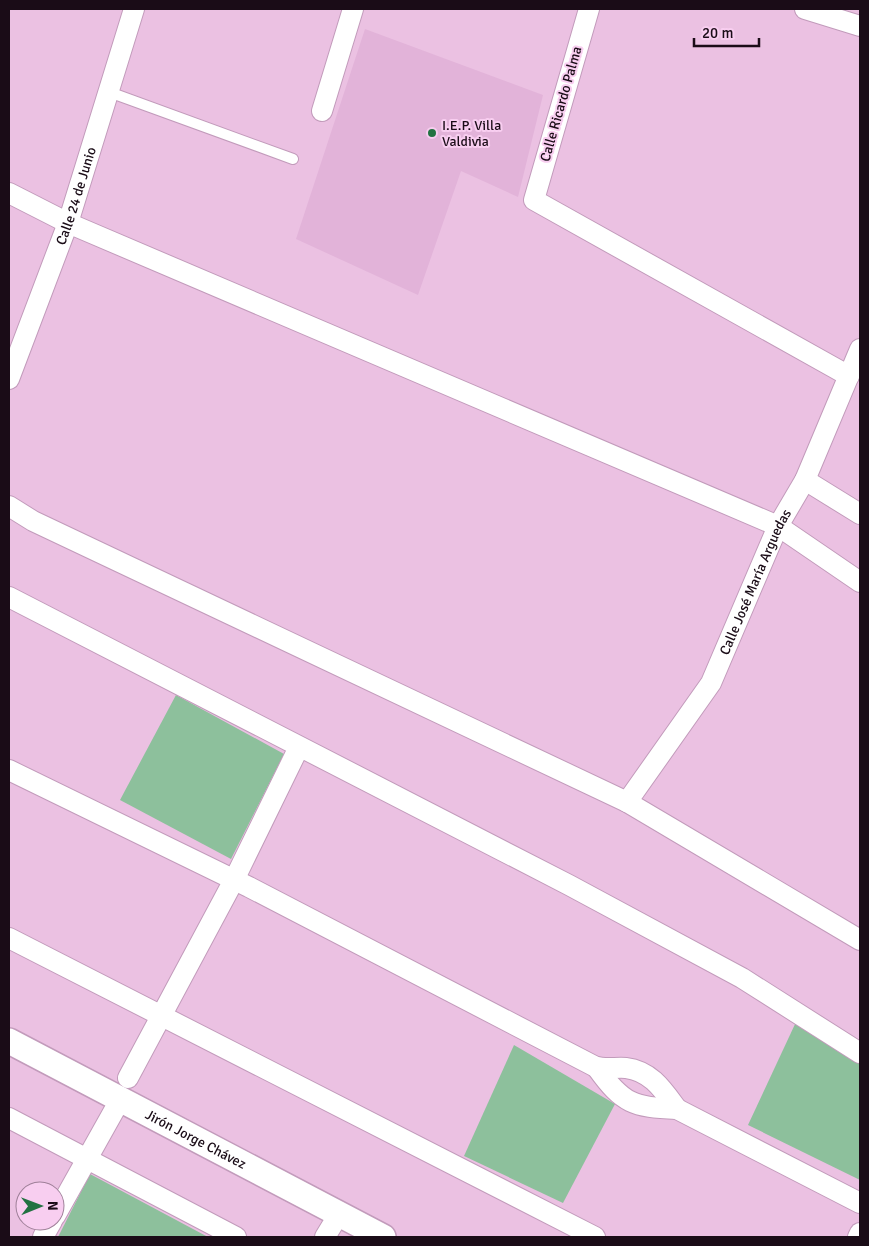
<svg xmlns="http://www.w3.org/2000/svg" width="869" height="1246" viewBox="0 0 869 1246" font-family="Signika,sans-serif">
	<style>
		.built { fill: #e2b3d9 }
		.green { fill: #8dc09c }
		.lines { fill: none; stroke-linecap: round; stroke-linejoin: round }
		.service-casing { stroke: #c29bbb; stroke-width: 12 }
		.minor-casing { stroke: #c29bbb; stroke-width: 22 }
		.tertiary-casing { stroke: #c29bbb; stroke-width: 28 }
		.service { stroke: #fff; stroke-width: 10 }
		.minor { stroke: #fff; stroke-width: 20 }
		.tertiary { stroke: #fff; stroke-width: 25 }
		.poi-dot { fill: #227242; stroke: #f8cef0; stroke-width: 2 }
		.labels { text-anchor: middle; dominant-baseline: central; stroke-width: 4; stroke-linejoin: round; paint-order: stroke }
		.street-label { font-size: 14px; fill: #1a0c17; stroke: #f8cef0 }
		.poi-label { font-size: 14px; fill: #1a0c17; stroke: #f8cef0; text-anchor: start }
	</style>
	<rect width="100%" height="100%" fill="#ebc1e2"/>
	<polygon class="built" points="365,29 543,95 518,197 461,171 418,295 296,239"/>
	<g class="green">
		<polygon points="176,695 284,754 231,859 120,800"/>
		<polygon points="796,1022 860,1061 860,1180 748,1125"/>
		<polygon points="514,1045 615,1104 563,1203 464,1156"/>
		<polygon points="90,1174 208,1237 58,1237"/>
	</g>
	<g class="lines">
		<g class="service-casing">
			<polyline id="service" points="109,92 293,159"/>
		</g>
		<g class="minor-casing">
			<g id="minor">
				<polyline points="589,9 534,200 849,376"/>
				<polyline points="805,9 860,26"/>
				<polyline points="322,111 353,9"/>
				<polyline points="9,193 68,223 778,526 860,582"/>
				<path id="s1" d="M9,379L68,223L134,9"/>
				<polyline points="805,480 860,514"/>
				<polyline points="9,506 33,521 627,802 860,940"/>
				<polyline points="9,597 569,885 742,978 860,1053"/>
				<path d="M9,770L249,887L594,1066C604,1070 616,1067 626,1068C651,1071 663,1090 677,1109"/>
				<path id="s2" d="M627,802L711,683L778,526L805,480L860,349"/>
				<polyline points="9,938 595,1237"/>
				<path d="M597,1068C623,1104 633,1107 677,1109L860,1203"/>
				<polyline points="128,1078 234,880 299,747"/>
				<polyline points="9,1118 236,1237"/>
				<polyline points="55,1216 120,1100"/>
				<polyline points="43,1237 52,1221"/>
				<polyline points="325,1237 339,1214"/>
				<polyline points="858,1237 860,1233"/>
			</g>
		</g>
		<g class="tertiary-casing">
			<g id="tertiary">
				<path id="s3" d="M9,1041L383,1237"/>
			</g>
		</g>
		<use href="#service" class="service"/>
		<use href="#minor" class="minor"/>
		<use href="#tertiary" class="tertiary"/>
	</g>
	<circle class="poi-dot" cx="432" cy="133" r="5"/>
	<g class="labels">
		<g class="street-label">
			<text transform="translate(561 104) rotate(-74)">Calle Ricardo Palma</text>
			<text stroke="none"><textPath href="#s1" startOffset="195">Calle 24 de Junio</textPath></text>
			<text stroke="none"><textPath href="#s2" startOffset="256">Calle José María Arguedas</textPath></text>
			<text stroke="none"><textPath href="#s3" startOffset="211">Jirón Jorge Chávez</textPath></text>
		</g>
		<g class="poi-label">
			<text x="442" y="125">I.E.P. Villa<tspan x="442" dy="16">Valdivia</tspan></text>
		</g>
	</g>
	<rect width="869" height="1246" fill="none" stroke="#1a0c17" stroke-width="20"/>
	<g transform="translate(40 1206) rotate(89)"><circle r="24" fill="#f8cef0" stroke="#9f8099"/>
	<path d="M0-4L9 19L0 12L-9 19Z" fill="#227242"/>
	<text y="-8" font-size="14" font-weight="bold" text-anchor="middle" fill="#1a0c17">N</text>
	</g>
	<path d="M694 38v8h65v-8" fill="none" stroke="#1a0c17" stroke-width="2.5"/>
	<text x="702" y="38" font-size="15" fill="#1a0c17" stroke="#f8cef0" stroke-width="4" paint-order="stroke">20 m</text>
</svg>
